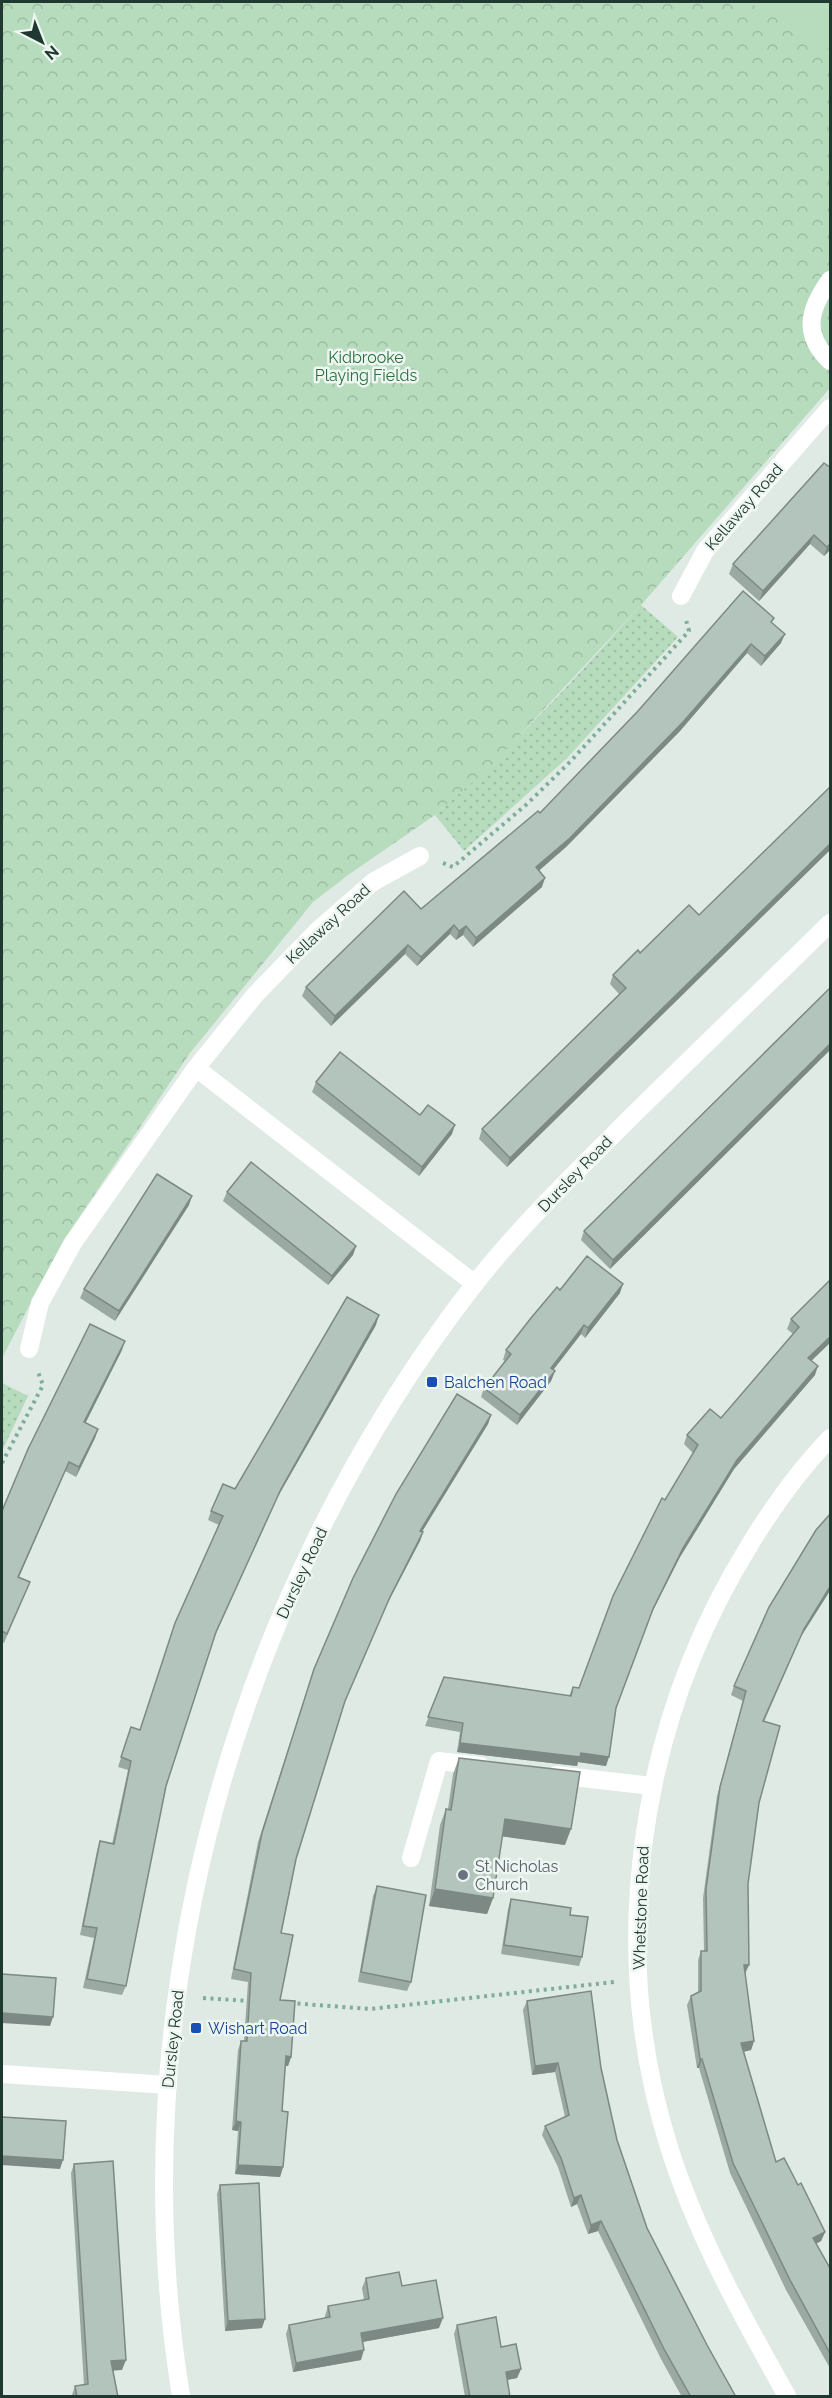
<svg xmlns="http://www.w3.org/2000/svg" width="832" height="2398" viewBox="0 0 832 2398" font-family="Raleway,sans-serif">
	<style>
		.grass { fill: url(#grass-dots) }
		.park { fill: url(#park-crowns) }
		.pitch { fill: #b6dbbd }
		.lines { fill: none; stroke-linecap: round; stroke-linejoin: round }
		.path { stroke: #7ead9b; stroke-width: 4; stroke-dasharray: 3 4.5; stroke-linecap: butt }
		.minor { stroke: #fff; stroke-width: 18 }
		.wall { fill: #9aa9a2 }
		.shaded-wall { fill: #7d8984 }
		.building { fill: #b3c4bc; stroke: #7d8984; stroke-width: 1.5 }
		.transit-dot { fill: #1a4fb4; stroke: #eef6f2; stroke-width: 2 }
		.worship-dot { fill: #6b7280; stroke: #eef6f2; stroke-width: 2 }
		.labels { text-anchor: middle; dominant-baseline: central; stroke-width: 5; stroke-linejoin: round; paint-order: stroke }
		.park-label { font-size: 16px; fill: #2a6f3f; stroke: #eef6f2 }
		.street-label { font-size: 16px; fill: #203930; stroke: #eef6f2 }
		.transit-label { font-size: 16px; fill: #164399; stroke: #eef6f2; text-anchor: start }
		.worship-label { font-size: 16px; fill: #5b616d; stroke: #eef6f2; text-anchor: start }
	</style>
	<defs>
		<pattern id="grass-dots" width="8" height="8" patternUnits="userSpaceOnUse" patternTransform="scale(1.5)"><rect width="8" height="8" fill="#b6dbbd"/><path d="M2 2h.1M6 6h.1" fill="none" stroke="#9cbda3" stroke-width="1.8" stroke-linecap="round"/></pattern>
		<pattern id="park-crowns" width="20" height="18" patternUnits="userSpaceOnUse" patternTransform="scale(1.5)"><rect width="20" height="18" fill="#b6dbbd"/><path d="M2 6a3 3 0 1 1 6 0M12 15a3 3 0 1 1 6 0" fill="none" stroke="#9cbda3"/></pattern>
	</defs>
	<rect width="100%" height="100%" fill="#deeae3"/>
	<g class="grass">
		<path d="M641,605L678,637L567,758L464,851L435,815C510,750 575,679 641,605Z"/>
		<polygon points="2,1383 28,1396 2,1451"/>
	</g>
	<polygon class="park" points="2,2 830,2 830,388 641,605 491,766 435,815 348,875 313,902 190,1053 63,1241 2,1358"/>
	<polygon class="pitch" points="748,2 830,2 830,50"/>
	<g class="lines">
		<g class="path">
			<polyline points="443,863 453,867 527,804 570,762 689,631 686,620"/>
			<polyline points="2,1463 43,1385 38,1372"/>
			<polyline points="203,1998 250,2001"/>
			<polyline points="290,2003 370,2009 614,1982"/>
		</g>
		<g class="minor">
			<path d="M830,280C809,309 802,334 830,361"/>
			<polyline points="681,596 705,551 830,408"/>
			<polyline points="196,1068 475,1284"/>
			<polyline points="29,1349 40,1303 73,1243 196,1068 255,995 317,931 373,882 420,856"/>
			<polyline points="556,1775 652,1786"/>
			<polyline points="411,1858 439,1761 481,1766"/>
			<polyline points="2,2074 168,2085"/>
			<path d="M181,2396C118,2009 234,1595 473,1286C515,1232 564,1184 612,1136C684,1064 758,994 830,923"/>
			<path d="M787,2396C742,2316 697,2236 669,2147C606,1947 639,1724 749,1546C772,1508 799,1470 830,1438"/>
		</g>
	</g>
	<g class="wall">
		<polygon points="831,468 831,549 824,556 810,544 759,601 729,574 733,564"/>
		<polygon points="772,623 781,643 761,666 747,653 680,731 566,847 539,870 542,887 473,947 463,935 456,940 450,934 417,966 405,954 331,1026 302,996 306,987 421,909"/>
		<polygon points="831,786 831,849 507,1167 479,1139 482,1129 619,994 610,984 613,975 640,953 699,915"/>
		<polygon points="831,987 831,1049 610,1269 581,1240 584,1231"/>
		<polygon points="316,1082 420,1115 452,1134 419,1176 312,1092"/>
		<polygon points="227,1192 356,1246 353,1255 328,1285 223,1201"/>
		<polygon points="189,1205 115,1321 80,1298 84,1289"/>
		<polygon points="831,1279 812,1360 815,1375 734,1469 680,1557 649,1618 616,1708 606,1766 578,1762 577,1766 457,1752 460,1732 425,1726 444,1677 569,1696 573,1687 579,1688 665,1500 693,1453 684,1444 687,1435 721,1418 793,1334 787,1329 791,1319"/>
		<polygon points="560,1290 620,1293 585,1338 581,1334 553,1370 555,1371 551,1381 517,1425 481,1397 484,1388 505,1361 503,1360 506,1350"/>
		<polygon points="376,1325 277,1498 214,1638 166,1786 126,1986 122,1995 83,1988 94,1938 80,1935 97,1851 100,1841 112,1844 128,1770 118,1767 131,1727 140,1730 219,1525 208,1520 211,1511 235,1489"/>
		<polygon points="122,1350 85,1423 98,1429 95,1438 76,1477 65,1471 19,1577 30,1582 4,1643 2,1642 2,1511"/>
		<polygon points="491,1415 488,1424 422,1531 423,1532 420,1541 386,1606 343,1706 296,1859 281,1933 280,2000 291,2057 288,2066 285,2066 282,2111 283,2167 280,2177 235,2174 238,2131 232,2130 238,2050 241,2041 244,2041 248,1982 231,1979 258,1842 311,1678"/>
		<polygon points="831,1513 831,1589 800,1638 764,1722 759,1803 748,1884 745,1974 754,2041 751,2050 743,2052 776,2162 798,2185 825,2232 821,2241 816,2244 831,2270 831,2370 786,2290 730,2173 699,2068 697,2068 687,2005 691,1996 698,1993 698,1960 701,1951 704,1951 703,1898 717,1796 743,1701 731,1695 734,1686"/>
		<polygon points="459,1758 565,1845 502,1836 493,1898 487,1914 429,1906 440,1825 446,1809 448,1809 453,1774"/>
		<polygon points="377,1886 411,1982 407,1991 358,1982 373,1896"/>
		<polygon points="511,1899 570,1915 582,1957 579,1966 501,1954 508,1909"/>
		<polygon points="527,2001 601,2068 617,2140 647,2228 707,2345 736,2397 682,2397 661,2359 598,2231 588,2234 577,2204 571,2207 558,2167 542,2135 545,2126 565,2117 555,2072 532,2075 523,2010"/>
		<polygon points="74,2164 122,2370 113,2370 118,2397 72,2397 72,2395 75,2386 84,2385 71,2173"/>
		<polygon points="220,2185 262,2328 225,2331 217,2194"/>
		<polygon points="366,2278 402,2286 439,2328 362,2342 361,2360 293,2372 286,2334 289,2325 325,2318 325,2316 328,2306 364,2300 362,2288"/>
		<polygon points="457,2325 501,2347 521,2369 517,2378 507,2380 510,2397 465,2397 454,2334"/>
	</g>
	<g class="shaded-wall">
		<polygon points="814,535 810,544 759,601 763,591"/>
		<polygon points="831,543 831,549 824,556 827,547"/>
		<polygon points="785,634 781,643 761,666 765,656"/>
		<polygon points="751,644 747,653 680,731 566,847 533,876 536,867"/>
		<polygon points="831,843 831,849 507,1167 510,1158"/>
		<polygon points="545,878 542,887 473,947 476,938"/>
		<polygon points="454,925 450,934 417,966 421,957"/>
		<polygon points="466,926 463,935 456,940 459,931"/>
		<polygon points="408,945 405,954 331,1026 335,1016"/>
		<polygon points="831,1043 831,1049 610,1269 613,1260"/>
		<polygon points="455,1125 452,1134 419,1176 422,1167"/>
		<polygon points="192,1196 189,1205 115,1321 119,1311"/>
		<polygon points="356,1246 353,1255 328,1285 332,1276"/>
		<polygon points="623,1284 620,1293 585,1338 588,1328"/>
		<polygon points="379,1315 376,1325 277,1498 213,1641 281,1489"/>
		<polygon points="584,1325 581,1334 547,1378 551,1368"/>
		<polygon points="831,1336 831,1342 805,1367 808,1358"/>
		<polygon points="125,1341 122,1350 81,1432 84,1422"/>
		<polygon points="818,1366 815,1375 734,1469 680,1557 649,1618 653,1609 683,1548 737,1460"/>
		<polygon points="555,1371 551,1381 517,1425 520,1415"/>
		<polygon points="491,1415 488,1424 417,1540 420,1531"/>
		<polygon points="98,1429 95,1438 76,1477 79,1467"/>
		<polygon points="69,1462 65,1471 15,1586 18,1577"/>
		<polygon points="423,1532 420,1541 386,1606 341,1710 390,1597"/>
		<polygon points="831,1585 831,1589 800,1638 760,1731 804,1629"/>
		<polygon points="460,1743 581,1753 609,1757 606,1766 578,1762 577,1766 457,1752"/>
		<polygon points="505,1819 571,1829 565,1845 499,1836"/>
		<polygon points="435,1889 493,1898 487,1914 429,1906"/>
		<polygon points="744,1965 749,1965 745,1974 740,1974"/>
		<polygon points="2,2013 53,2017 50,2026 2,2023"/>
		<polygon points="754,2041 751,2050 738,2053 741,2043"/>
		<polygon points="286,2056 291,2057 288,2066 283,2066"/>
		<polygon points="700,2059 702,2059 699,2068 697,2068"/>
		<polygon points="558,2063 555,2072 532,2075 535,2066"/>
		<polygon points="236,2121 241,2122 238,2131 232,2130"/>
		<polygon points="2,2156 63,2160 60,2169 2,2165"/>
		<polygon points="238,2165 283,2167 280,2177 235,2174"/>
		<polygon points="581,2195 577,2204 571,2207 574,2198"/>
		<polygon points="601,2221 598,2231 588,2234 591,2225"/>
		<polygon points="825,2232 821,2241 810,2247 813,2238"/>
		<polygon points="443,2318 439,2328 357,2343 361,2333"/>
		<polygon points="265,2319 262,2328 225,2331 228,2321"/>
		<polygon points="364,2350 361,2360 293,2372 296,2363"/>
		<polygon points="126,2360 122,2370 108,2371 111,2361"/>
		<polygon points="521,2369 517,2378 502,2381 506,2372"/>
	</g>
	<g class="building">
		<polygon points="824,463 831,468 831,543 827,547 814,535 763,591 733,564"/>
		<polygon points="743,591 774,618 771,622 785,634 765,656 751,644 683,722 570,838 536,867 545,878 476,938 466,926 459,931 454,925 421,957 408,945 335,1016 306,987 404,891 421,909 538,811 540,813 638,711"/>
		<polygon points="831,786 831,843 510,1158 482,1129 626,988 613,975 638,950 640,953 689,905 699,915"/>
		<polygon points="831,987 831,1043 613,1260 584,1231"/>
		<polygon points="340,1052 420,1115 428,1105 455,1125 422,1167 316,1082"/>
		<polygon points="251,1162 356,1246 332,1276 227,1192"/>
		<polygon points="157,1174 192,1196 119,1311 84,1289"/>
		<polygon points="587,1256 623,1284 588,1328 584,1325 551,1368 555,1371 520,1415 484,1388 511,1354 506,1350 531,1318 557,1287 560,1290"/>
		<polygon points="831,1279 831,1336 808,1358 818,1366 737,1460 683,1548 653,1609 616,1708 609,1757 581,1753 580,1757 460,1743 463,1723 428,1717 444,1677 571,1696 573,1687 579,1688 613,1596 662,1498 665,1500 698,1445 687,1435 710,1409 721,1418 799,1327 791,1319"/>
		<polygon points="347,1297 379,1315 281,1489 216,1632 166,1786 126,1986 87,1979 97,1928 83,1926 100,1841 114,1844 131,1761 121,1757 131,1727 140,1730 175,1623 223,1516 211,1511 223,1484 235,1489"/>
		<polygon points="90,1324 125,1341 84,1422 98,1429 79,1467 69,1462 18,1577 30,1582 7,1634 2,1631 2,1511 28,1449"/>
		<polygon points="457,1394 491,1415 420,1531 423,1532 390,1597 345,1701 296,1859 281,1933 293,1935 280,2000 295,2001 291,2057 286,2056 282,2111 288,2112 283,2167 238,2165 241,2122 236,2121 241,2041 247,2041 251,1973 234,1969 262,1833 314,1669 353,1578 396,1494"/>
		<polygon points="831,1513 831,1585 804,1629 763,1721 780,1726 759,1803 748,1884 749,1965 744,1965 754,2041 741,2043 776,2162 784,2158 798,2185 801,2183 825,2232 813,2238 831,2270 831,2355 790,2280 733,2163 702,2059 700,2059 691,1996 701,1991 701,1951 707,1951 706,1889 720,1787 746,1691 734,1686 769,1607 816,1530"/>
		<polygon points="459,1758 580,1772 571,1829 505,1819 493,1898 435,1889 446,1809 451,1810"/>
		<polygon points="377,1886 426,1895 411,1982 361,1972"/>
		<polygon points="511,1899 571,1908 570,1915 588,1917 582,1957 504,1945"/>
		<polygon points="2,1974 56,1978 53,2017 2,2013"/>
		<polygon points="591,1991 601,2068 617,2140 647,2228 707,2345 736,2397 691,2397 664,2349 601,2221 591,2225 581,2195 574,2198 561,2158 545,2126 569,2115 558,2063 535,2066 527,2001"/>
		<polygon points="2,2117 66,2121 63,2160 2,2156"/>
		<polygon points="113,2161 126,2360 111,2361 118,2397 77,2397 75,2386 88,2384 74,2164"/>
		<polygon points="259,2183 265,2319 228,2321 220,2185"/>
		<polygon points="399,2272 402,2286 436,2280 443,2318 361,2333 364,2350 296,2363 289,2325 330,2317 328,2306 369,2299 366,2278"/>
		<polygon points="496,2317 501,2347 516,2344 521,2369 506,2372 510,2397 470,2397 457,2325"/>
	</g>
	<g class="transit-dot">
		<rect x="426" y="1376" width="12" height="12" rx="3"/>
		<rect x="190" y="2022" width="12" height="12" rx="3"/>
	</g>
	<circle class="worship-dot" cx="463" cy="1875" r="6"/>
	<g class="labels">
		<g class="park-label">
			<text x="366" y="357">Kidbrooke<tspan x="366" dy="18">Playing Fields</tspan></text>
		</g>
		<g class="street-label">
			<text transform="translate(744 507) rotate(-49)">Kellaway Road</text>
			<text transform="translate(328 924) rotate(-43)">Kellaway Road</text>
			<text transform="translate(575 1174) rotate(-46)">Dursley Road</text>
			<text transform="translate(302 1573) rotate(-65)">Dursley Road</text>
			<text transform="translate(641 1908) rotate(-88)">Whetstone Road</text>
			<text transform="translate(173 2039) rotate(-84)">Dursley Road</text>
		</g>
		<g class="transit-label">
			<text x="444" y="1382">Balchen Road</text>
			<text x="208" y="2028">Wishart Road</text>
		</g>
		<g class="worship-label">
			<text x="475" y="1866">St Nicholas<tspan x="475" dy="18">Church</tspan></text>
		</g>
	</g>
	<rect width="832" height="2398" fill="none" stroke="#203930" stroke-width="6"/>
	<g transform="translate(42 42) rotate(138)" stroke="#eef6f2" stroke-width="4.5" paint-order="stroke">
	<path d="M0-4.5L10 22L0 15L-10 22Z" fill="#203930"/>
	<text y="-9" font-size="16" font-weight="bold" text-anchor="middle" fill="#203930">N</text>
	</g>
</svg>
